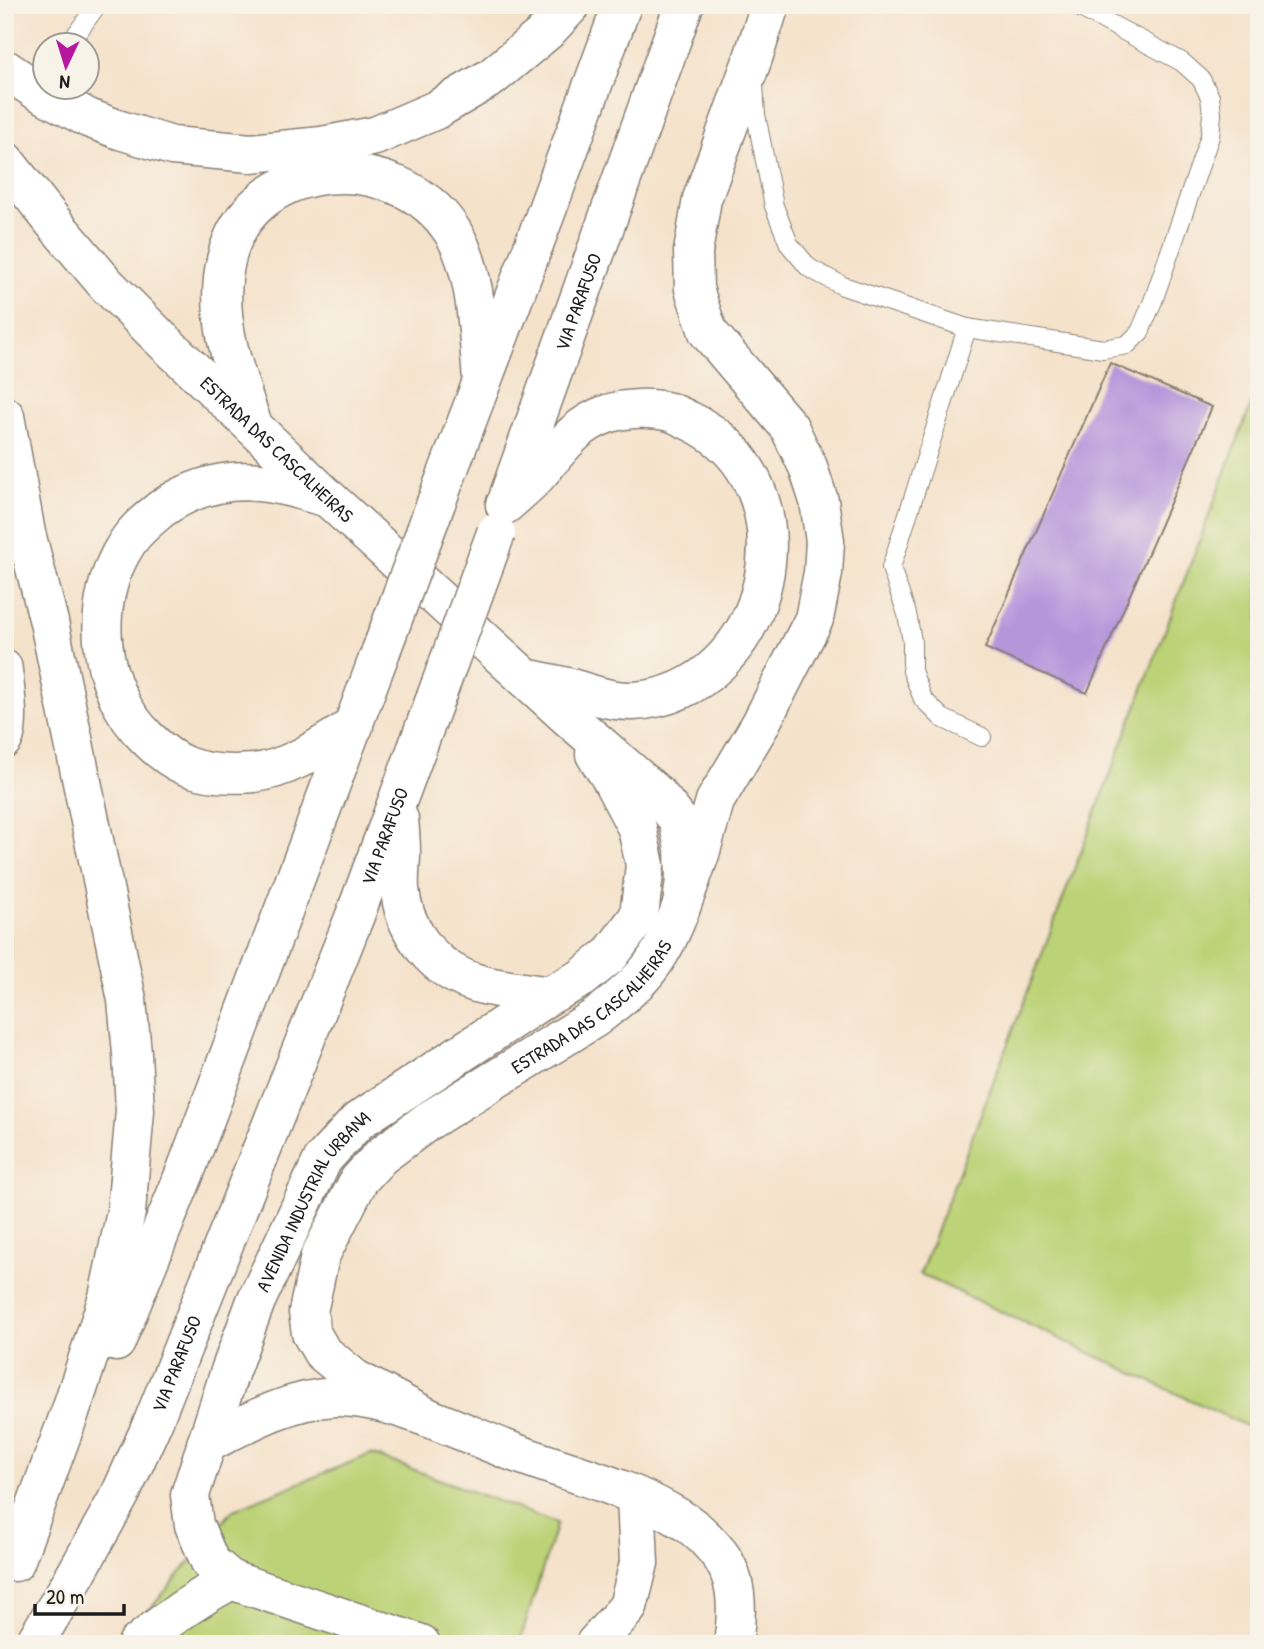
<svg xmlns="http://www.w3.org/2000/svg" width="1264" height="1649" viewBox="0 0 1264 1649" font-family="'Patrick Hand',sans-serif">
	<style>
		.green { fill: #bcd276; stroke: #6c7749; stroke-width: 2 }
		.building { fill: #b696db }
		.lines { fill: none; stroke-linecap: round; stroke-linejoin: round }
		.lane-casing { stroke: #887f74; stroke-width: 20 }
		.street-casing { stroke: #887f74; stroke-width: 36 }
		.secondary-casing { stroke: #887f74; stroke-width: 41 }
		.primary-casing { stroke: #887f74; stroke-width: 41 }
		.highway-casing { stroke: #887f74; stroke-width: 41 }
		.lane { stroke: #fff; stroke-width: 18 }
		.street { stroke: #fff; stroke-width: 33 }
		.secondary { stroke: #fff; stroke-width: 38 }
		.primary { stroke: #fff; stroke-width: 38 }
		.highway { stroke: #fff; stroke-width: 38 }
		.highway-bridge-casing { stroke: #887f74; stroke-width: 41; stroke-linecap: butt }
		.highway-bridge { stroke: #fff; stroke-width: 38 }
		.labels { text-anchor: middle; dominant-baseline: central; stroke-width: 5; stroke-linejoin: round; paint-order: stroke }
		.street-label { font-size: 19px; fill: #1c1c1c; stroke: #f7f3e8 }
	</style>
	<rect width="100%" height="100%" fill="#f7f3e8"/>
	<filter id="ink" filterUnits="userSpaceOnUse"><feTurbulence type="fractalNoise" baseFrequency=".0143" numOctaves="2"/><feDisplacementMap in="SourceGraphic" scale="14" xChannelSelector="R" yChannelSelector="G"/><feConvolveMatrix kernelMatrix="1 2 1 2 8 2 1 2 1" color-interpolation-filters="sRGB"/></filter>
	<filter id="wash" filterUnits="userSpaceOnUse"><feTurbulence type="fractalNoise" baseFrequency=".00686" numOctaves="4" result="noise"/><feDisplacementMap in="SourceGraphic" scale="28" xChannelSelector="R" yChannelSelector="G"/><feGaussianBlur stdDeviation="1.57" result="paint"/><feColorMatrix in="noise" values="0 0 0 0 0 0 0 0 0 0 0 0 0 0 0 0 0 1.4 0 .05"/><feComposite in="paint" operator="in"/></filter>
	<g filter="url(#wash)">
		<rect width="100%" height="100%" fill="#f5e2cb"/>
		<g class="green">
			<polygon points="1259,384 1259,1432 920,1274"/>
			<polygon points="371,1454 557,1523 519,1644 121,1644 233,1510"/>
		</g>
		<g id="blocks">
			<polygon class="building" points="1110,363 1212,407 1087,693 985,648"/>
		</g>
	</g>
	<g filter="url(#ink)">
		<use href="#blocks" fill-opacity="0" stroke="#887f74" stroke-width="2"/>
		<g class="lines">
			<g class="lane-casing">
				<g id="lane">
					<polyline points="68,46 97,5"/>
					<polyline points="754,85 756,115 774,206 789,244 809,268 843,286 967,328 1103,349 1127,345 1140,332 1153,301 1210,136 1212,114 1210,97 1201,79 1182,62 1075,5"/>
					<polyline points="967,328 891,568 907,614 912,641 912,671 923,699 942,718 982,737"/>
				</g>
			</g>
			<g class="street-casing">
				<path id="street" d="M5,667C7,683 14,728 5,741"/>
			</g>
			<g class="secondary-casing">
				<g id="secondary">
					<path id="s1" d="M427,1417L355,1379L322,1352L311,1333L308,1312L320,1256L359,1180L381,1156L428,1121L595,1018C640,984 660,964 680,910"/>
					<path d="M206,1444C247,1423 288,1399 335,1397C393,1396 461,1433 516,1453C570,1473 629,1487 679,1518C692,1525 705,1537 715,1549C739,1575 738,1610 733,1644"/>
					<path id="s2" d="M421,1644L231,1580L210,1562L194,1525L190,1495L230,1371L256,1301L323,1159L358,1121L548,996"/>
					<polyline points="595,1644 628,1607 639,1563 636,1496"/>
				</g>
			</g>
			<g class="primary-casing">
				<g id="primary">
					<path id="s3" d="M5,161L55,224L106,284L158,336L328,498L569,718L658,795L678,820L684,848L685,880L683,895"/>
					<polyline points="548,996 582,978 610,955 639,916 645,865 637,828 610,777 595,754"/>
				</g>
			</g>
			<g class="highway-casing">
				<g id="highway">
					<polyline points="5,69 36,90 88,118 120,130 172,146 251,153 322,146 375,136 436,110 492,77 546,32 571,5"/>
					<polyline points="5,416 26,533 49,622 127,1000 132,1053 135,1111 126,1212 108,1297 72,1407 15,1562"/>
					<path d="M253,426C235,372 213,318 226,260C249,155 398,147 452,231C477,269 478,335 482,380"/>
					<path id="s4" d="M509,495L684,5"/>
					<path d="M328,498C296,489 264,478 230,482C205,485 181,495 161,509C149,519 136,529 127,543C88,602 96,688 147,738C158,749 171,760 186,766C207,774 231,775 254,773C290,769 323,745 354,726"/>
					<polyline points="436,503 544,218 622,5"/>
					<path d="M505,505C517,494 530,484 540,472C562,447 574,426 607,414C626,408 651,407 670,412C677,414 683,418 690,421C820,482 774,693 633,701C611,702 592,694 571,688C556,684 540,681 525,678"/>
					<path d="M399,819C400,830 401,841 401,852C401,864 399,877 400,889C403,927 429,963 463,978C486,989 523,991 548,996"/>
					<polyline points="680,910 700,854 715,801 760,725 814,619 823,573 825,541 819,501 808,467 789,427 708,332 694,289 693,252 702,199 753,58 770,5"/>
					<polyline points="116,1342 186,1170 381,651"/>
					<path id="s5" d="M34,1644L76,1574L121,1493L153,1422L354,918L440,686"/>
					<path d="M137,1644C168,1618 196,1599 231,1580"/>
				</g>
			</g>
			<use href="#lane" class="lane"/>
			<use href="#street" class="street"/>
			<use href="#secondary" class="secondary"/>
			<use href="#primary" class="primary"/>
			<use href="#highway" class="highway"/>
			<g class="highway-bridge-casing">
				<g id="highway-bridge">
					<polyline points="381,651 436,503"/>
					<polyline points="440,686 496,533"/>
				</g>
			</g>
			<use href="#highway-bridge" class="highway-bridge"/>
		</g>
	</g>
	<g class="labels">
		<g class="street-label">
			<text stroke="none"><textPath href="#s4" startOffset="205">VIA PARAFUSO</textPath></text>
			<text stroke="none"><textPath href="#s3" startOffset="397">ESTRADA DAS CASCALHEIRAS</textPath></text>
			<text stroke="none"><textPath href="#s5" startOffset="882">VIA PARAFUSO</textPath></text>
			<text stroke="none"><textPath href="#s1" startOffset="602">ESTRADA DAS CASCALHEIRAS</textPath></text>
			<text stroke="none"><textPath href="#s2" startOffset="620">AVENIDA INDUSTRIAL URBANA</textPath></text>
			<text stroke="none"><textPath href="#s5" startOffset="315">VIA PARAFUSO</textPath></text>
		</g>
	</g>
	<rect width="1264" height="1649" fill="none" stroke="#f7f3e8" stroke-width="28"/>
	<g transform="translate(66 66) rotate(184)"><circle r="33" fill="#f7f3e8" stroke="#9f9d96" stroke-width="2"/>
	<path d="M0-5L12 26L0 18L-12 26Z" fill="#b5179e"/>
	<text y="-10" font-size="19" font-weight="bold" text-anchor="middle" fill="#1c1c1c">N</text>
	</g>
	<path d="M35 1604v10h89v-10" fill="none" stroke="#1c1c1c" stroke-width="3.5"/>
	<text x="46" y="1604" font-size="21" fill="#1c1c1c" stroke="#f7f3e8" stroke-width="5" paint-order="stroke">20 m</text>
</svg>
